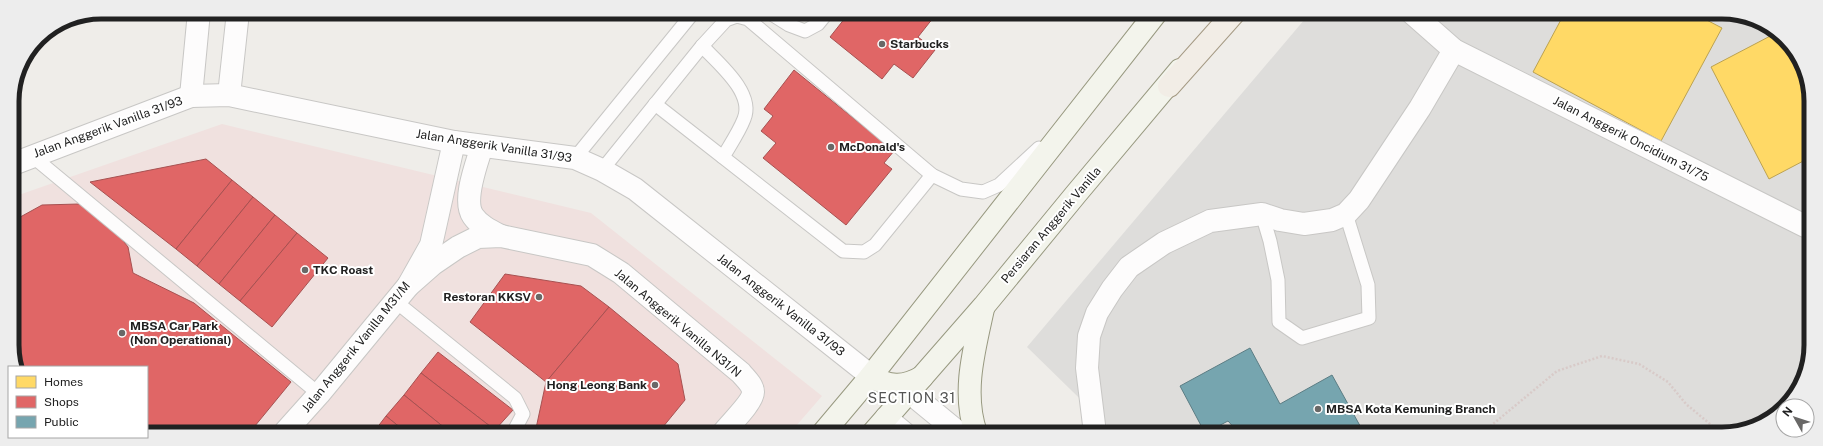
<svg xmlns="http://www.w3.org/2000/svg" width="1823" height="446" viewBox="0 0 1823 446" font-family="'Public Sans',sans-serif">
	<style>
		.residential { fill: #dedddb }
		.commercial { fill: #f0e1df }
		.homes { fill: #ffd966; stroke: #bca251 }
		.shops { fill: #e06666; stroke: #a75151 }
		.public { fill: #76a5af; stroke: #5c7d84 }
		.lines { fill: none; stroke-linecap: round; stroke-linejoin: round }
		.service-casing { stroke: #c8c7c5; stroke-width: 15 }
		.minor-casing { stroke: #c8c7c5; stroke-width: 24 }
		.secondary-casing { stroke: #989980; stroke-width: 24 }
		.primary-casing { stroke: #a69b85; stroke-width: 24 }
		.path { stroke: #d8cac8; stroke-width: 2.5; stroke-dasharray: 2 2; stroke-linecap: butt }
		.service { stroke: #fdfcfc; stroke-width: 13 }
		.minor { stroke: #fdfcfc; stroke-width: 22 }
		.secondary { stroke: #f3f4ec; stroke-width: 22 }
		.primary { stroke: #f2ede6; stroke-width: 22 }
		.poi-dot { fill: #696867; stroke: #fff; stroke-width: 1.5 }
		.labels { text-anchor: middle; dominant-baseline: central; stroke-width: 4; stroke-linejoin: round; paint-order: stroke }
		.poi-label { font-size: 12px; font-weight: bold; fill: #212121; stroke: #fff; text-anchor: start }
		.street-label { font-size: 12px; fill: #212121; stroke: #fff }
		.quarter-label { font-size: 14px; letter-spacing: 1px; fill: #545454; stroke: #fff }
		.rim { fill: none; stroke: #212121; stroke-width: 5 }
	</style>
	<rect width="100%" height="100%" fill="#efede9"/>
	<polygon class="residential" points="1310,13 1740,14 1785,38 1809,84 1809,363 1781,412 1728,434 1115,433 1027,347"/>
	<polygon class="commercial" points="222,124 591,213 822,396 790,433 147,432 147,367 16,367 14,363 13,197"/>
	<g class="homes">
		<polygon points="1564,14 1695,14 1722,28 1661,141 1533,72"/>
		<polygon points="1776,33 1785,38 1809,84 1809,158 1769,179 1711,67"/>
	</g>
	<g class="shops">
		<polygon points="849,13 937,13 918,37 935,50 913,78 894,64 882,79 830,37"/>
		<polygon points="794,70 894,151 884,163 892,169 846,225 763,158 776,143 761,131 773,116 764,109"/>
		<polygon points="206,159 232,180 176,249 90,182"/>
		<polygon points="232,180 253,197 197,266 176,249"/>
		<polygon points="253,197 275,215 219,284 197,266"/>
		<polygon points="79,204 106,219 128,247 133,273 194,303 291,382 250,432 147,432 147,367 16,367 14,363 13,221 42,205"/>
		<polygon points="275,215 297,233 240,301 219,284"/>
		<polygon points="297,233 328,258 272,327 240,301"/>
		<polygon points="505,274 581,286 609,307 546,382 470,322"/>
		<polygon points="609,307 678,364 685,400 658,433 535,433 546,382"/>
		<polygon points="438,352 513,410 495,430 421,373"/>
		<polygon points="421,373 495,430 493,433 451,433 404,395"/>
		<polygon points="404,395 451,433 407,433 386,416"/>
		<polygon points="386,416 407,433 373,433"/>
	</g>
	<polygon class="public" points="1250,348 1280,404 1332,375 1364,433 1239,433 1228,421 1205,433 1180,386"/>
	<g class="lines">
		<g class="service-casing">
			<g id="service">
				<polyline points="770,13 789,25 805,31 818,24 827,13"/>
				<path d="M702,46C718,63 755,93 744,119C739,132 730,145 723,157"/>
				<polyline points="655,104 843,251 864,252 875,245 932,175"/>
				<polyline points="31,155 319,394"/>
				<polyline points="575,158 693,13"/>
				<polyline points="602,170 702,46 726,20 737,16 748,19 932,175 961,189 983,192 999,185 1039,148"/>
				<polyline points="1262,214 1270,241 1278,280 1279,322 1302,338 1369,318 1368,285 1346,214"/>
				<polyline points="395,301 515,398 523,414 513,433"/>
			</g>
		</g>
		<g class="minor-casing">
			<g id="minor">
				<polyline points="1412,13 1454,50 1805,226 1809,225"/>
				<polyline points="229,95 238,12"/>
				<polyline points="191,96 199,12"/>
				<path d="M482,146C477,163 462,200 473,216C480,226 491,231 501,236"/>
				<polyline points="13,164 191,96 229,95 454,142 575,158 602,170 635,189 871,376"/>
				<path d="M408,286L433,264L458,247L478,237L501,236L592,255L621,273L741,373C745,378 753,385 753,392C753,402 730,424 723,433"/>
				<polyline points="909,392 959,433"/>
				<polyline points="886,418 904,433"/>
				<polyline points="285,432 319,394 408,286 431,245 454,142"/>
				<polyline points="1095,433 1087,368 1089,336 1097,313 1112,289 1129,267 1164,243 1210,221 1262,214 1280,220 1304,224 1332,220 1346,214 1359,200 1420,108 1454,50"/>
			</g>
		</g>
		<g class="secondary-casing">
			<g id="secondary">
				<path d="M871,376C888,387 904,388 922,377"/>
				<polyline points="823,433 871,376 1156,13"/>
				<polyline points="873,433 984,306 1076,194 1180,70"/>
				<path d="M976,433C962,393 974,350 983,309"/>
			</g>
		</g>
		<g class="primary-casing">
			<polyline id="primary" points="1169,86 1234,13"/>
		</g>
		<polyline class="path" points="1481,434 1557,371 1602,356 1639,364 1668,382 1686,404 1722,434"/>
		<use href="#service" class="service"/>
		<use href="#minor" class="minor"/>
		<use href="#secondary" class="secondary"/>
		<use href="#primary" class="primary"/>
	</g>
	<g class="poi-dot">
		<circle cx="882" cy="44" r="4"/>
		<circle cx="831" cy="147" r="4"/>
		<circle cx="305" cy="270" r="4"/>
		<circle cx="539" cy="297" r="4"/>
		<circle cx="122" cy="333" r="4"/>
		<circle cx="655" cy="385" r="4"/>
		<circle cx="1318" cy="409" r="4"/>
	</g>
	<g class="labels">
		<g class="poi-label">
			<text x="890" y="44">Starbucks</text>
			<text x="839" y="147">McDonald's</text>
			<text x="313" y="270">TKC Roast</text>
			<text x="531" y="297" text-anchor="end">Restoran KKSV</text>
			<text x="130" y="326">MBSA Car Park<tspan x="130" dy="14">(Non Operational)</tspan></text>
			<text x="647" y="385" text-anchor="end">Hong Leong Bank</text>
			<text x="1326" y="409">MBSA Kota Kemuning Branch</text>
		</g>
		<g class="street-label">
			<text transform="translate(108 127) rotate(-20)">Jalan Anggerik Vanilla 31/93</text>
			<text transform="translate(1631 139) rotate(27)">Jalan Anggerik Oncidium 31/75</text>
			<text transform="translate(494 146) rotate(9)">Jalan Anggerik Vanilla 31/93</text>
			<text transform="translate(1051 225) rotate(-50)">Persiaran Anggerik Vanilla</text>
			<text transform="translate(781 305) rotate(38)">Jalan Anggerik Vanilla 31/93</text>
			<text transform="translate(678 323) rotate(40)">Jalan Anggerik Vanilla N31/N</text>
			<text transform="translate(356 347) rotate(-51)">Jalan Anggerik Vanilla M31/M</text>
		</g>
		<g class="quarter-label">
			<text x="912" y="398">SECTION 31</text>
		</g>
	</g>
	<path d="M0 0H1823V446H0ZM101 19H1722A82 82 0 0 1 1804 101V345A82 82 0 0 1 1722 427H101A82 82 0 0 1 19 345V101A82 82 0 0 1 101 19Z" fill="#ededed" fill-rule="evenodd"/>
	<path class="rim" d="M101 19H1722A82 82 0 0 1 1804 101V345A82 82 0 0 1 1722 427H101A82 82 0 0 1 19 345V101A82 82 0 0 1 101 19Z"/>
	<rect x="8" y="366" width="140" height="72" fill="#ffffff" stroke="#a6a6a6"/>
	<rect x="16" y="376" width="20" height="12" fill="#ffd966" stroke="#a6a6a6"/>
	<text x="44" y="386" font-size="12" fill="#212121">Homes</text>
	<rect x="16" y="396" width="20" height="12" fill="#e06666" stroke="#a6a6a6"/>
	<text x="44" y="406" font-size="12" fill="#212121">Shops</text>
	<rect x="16" y="416" width="20" height="12" fill="#76a5af" stroke="#a6a6a6"/>
	<text x="44" y="426" font-size="12" fill="#212121">Public</text>
	<g transform="translate(1795 418) rotate(309)"><circle r="19" fill="#ffffff" stroke="#a6a6a6"/>
	<path d="M0-3L7 15L0 10L-7 15Z" fill="#696867"/>
	<text y="-6" font-size="11" font-weight="bold" text-anchor="middle" fill="#212121">N</text>
	</g>
</svg>
